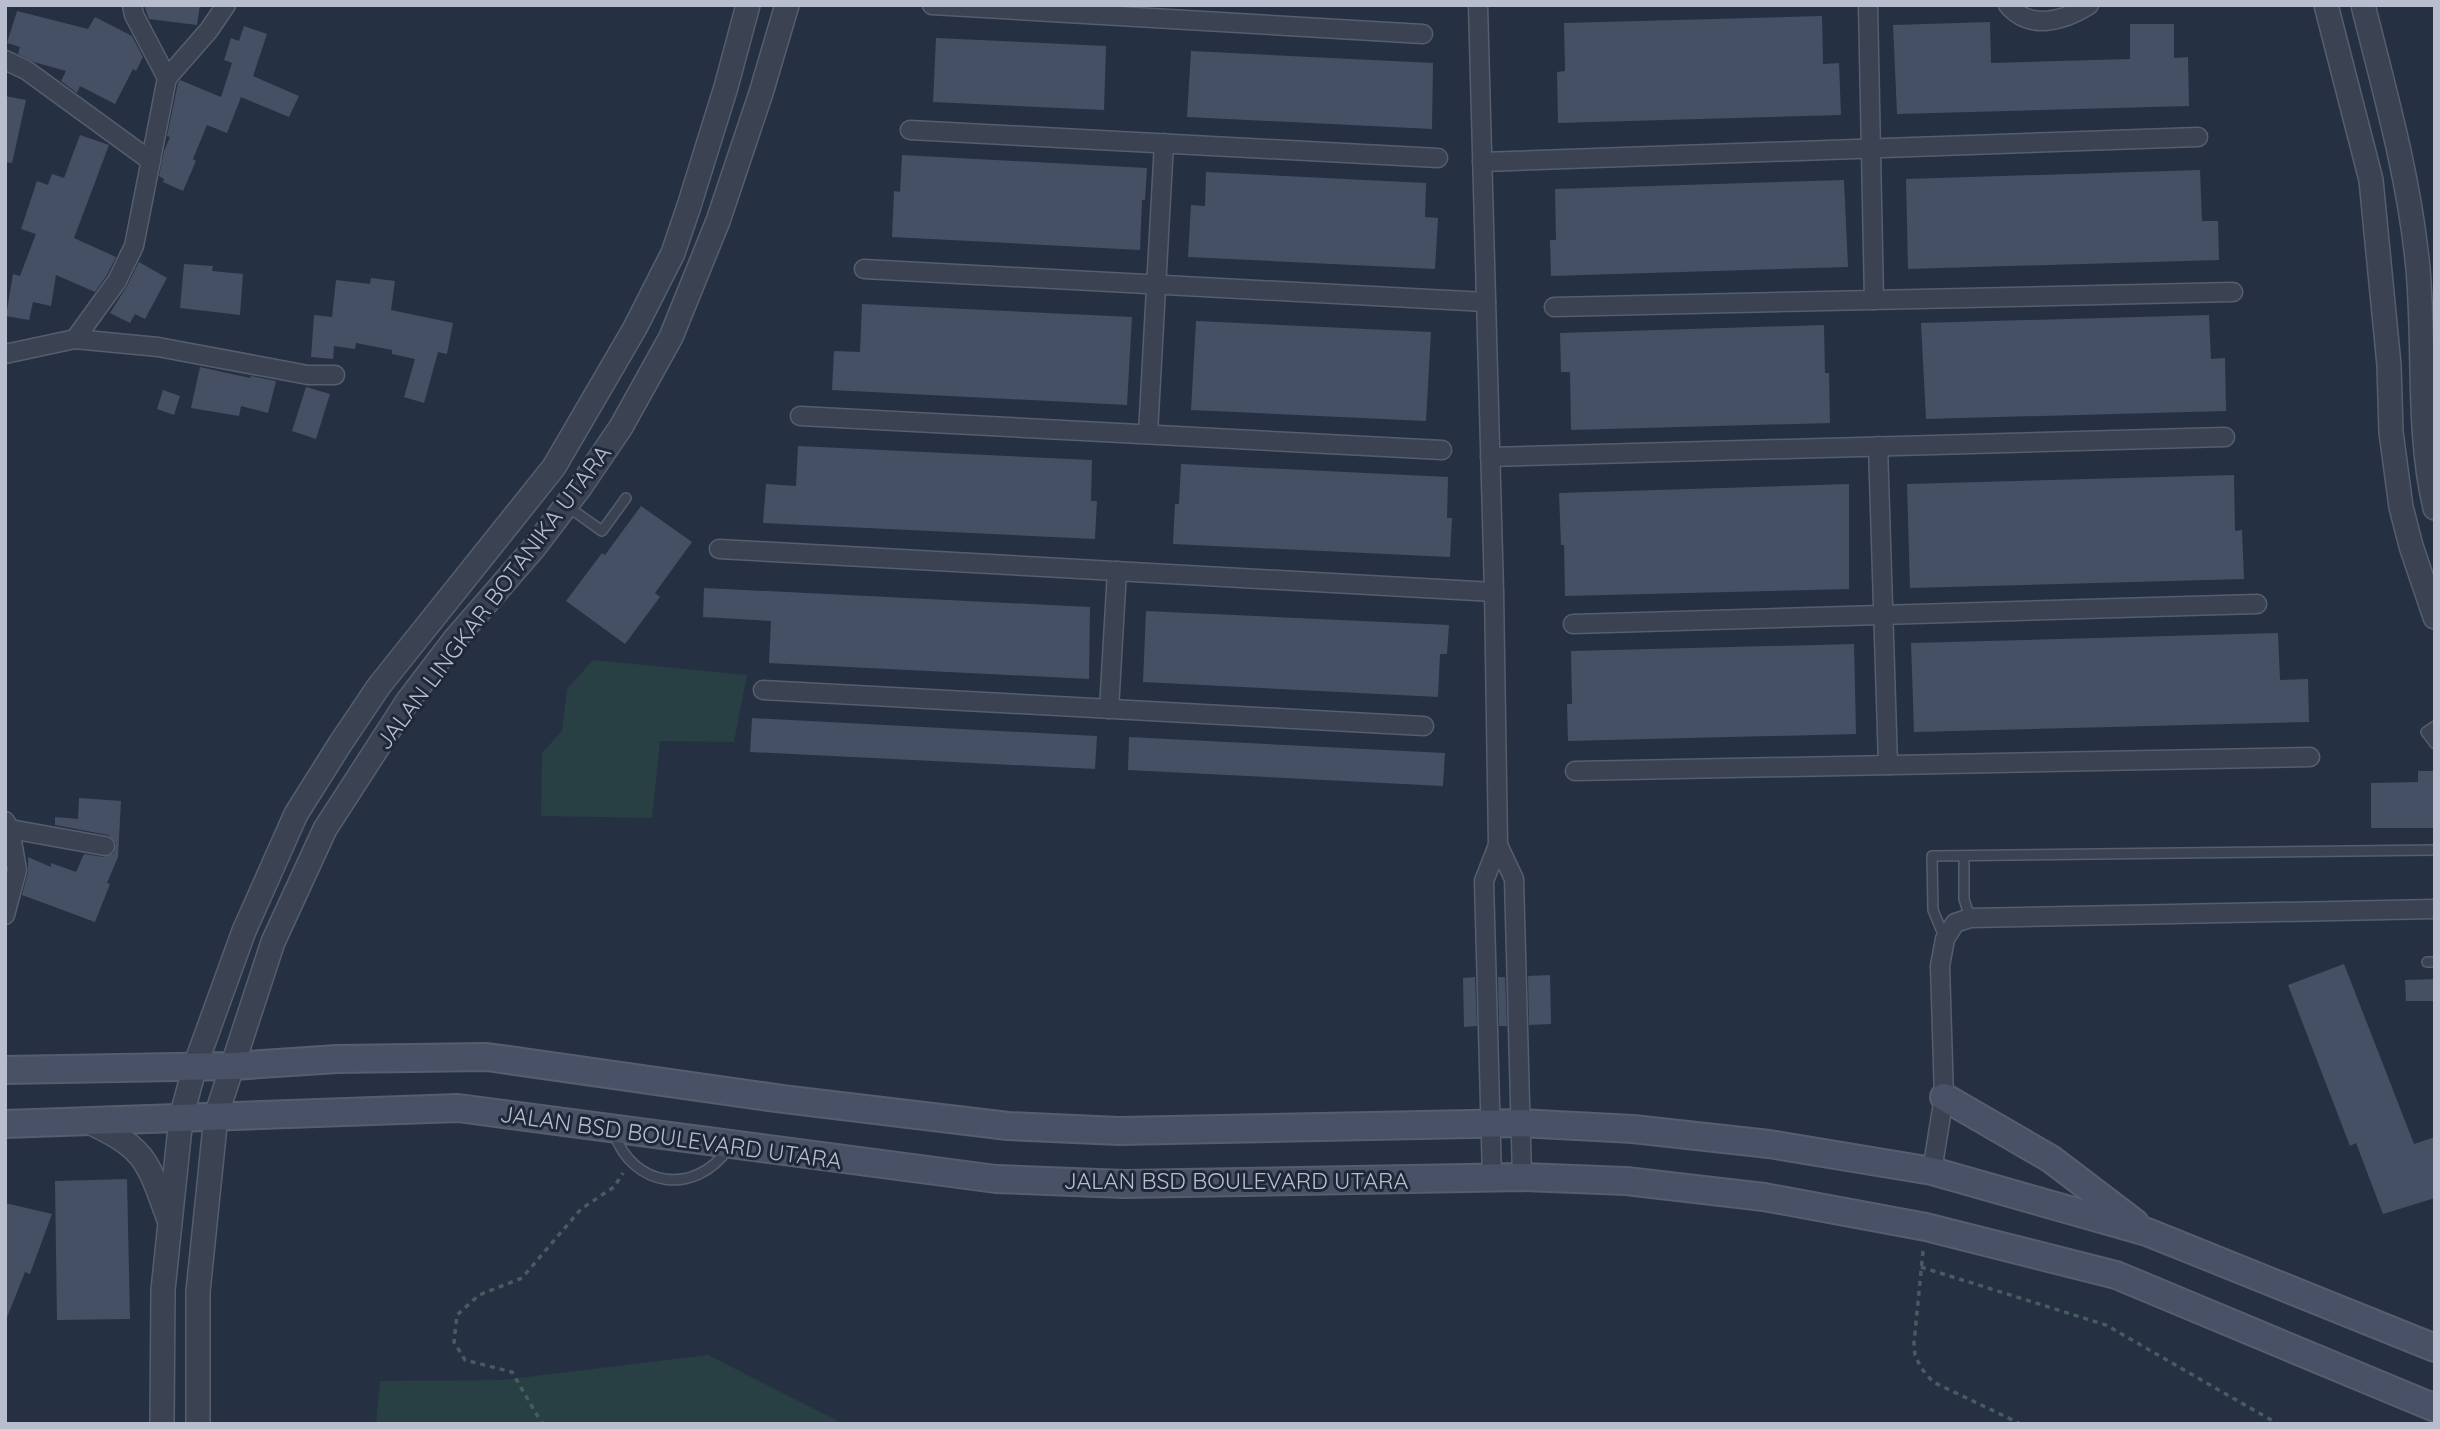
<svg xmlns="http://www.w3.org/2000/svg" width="2440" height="1429" viewBox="0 0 2440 1429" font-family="Quicksand,sans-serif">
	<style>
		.green { fill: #283f44 }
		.building { fill: #455065 }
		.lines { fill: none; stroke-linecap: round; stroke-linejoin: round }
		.service-casing { stroke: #565e6d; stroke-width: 12 }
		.minor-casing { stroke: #565e6d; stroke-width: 21 }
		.tertiary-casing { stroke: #565e6d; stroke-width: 26 }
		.secondary-casing { stroke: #565e6d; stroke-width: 30 }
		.path { stroke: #475c61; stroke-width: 3.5; stroke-dasharray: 5 5; stroke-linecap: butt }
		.service { stroke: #3b4353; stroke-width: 9 }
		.minor { stroke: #3b4353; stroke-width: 18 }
		.tertiary { stroke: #3b4353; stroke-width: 23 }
		.secondary { stroke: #495166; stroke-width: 26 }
		.labels { text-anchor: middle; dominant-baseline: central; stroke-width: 6; stroke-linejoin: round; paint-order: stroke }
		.street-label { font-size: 23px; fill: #b8becd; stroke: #1f2838 }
	</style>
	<rect width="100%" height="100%" fill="#263043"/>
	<g class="green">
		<polygon points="593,660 747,675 734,742 660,741 652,818 541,816 542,753 562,731 567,689"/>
		<polygon points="708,1355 844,1424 376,1424 380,1381 502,1380"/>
	</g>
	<g class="building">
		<polygon points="144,5 200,5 197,25 149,19"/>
		<polygon points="17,11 88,29 95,17 132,36 143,57 136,71 133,69 115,104 80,86 77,93 61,81 66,71 34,62 18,54 20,47 7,43"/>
		<polygon points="1822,16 1823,64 1839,63 1841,115 1558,123 1557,72 1565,71 1564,23"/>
		<polygon points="1990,22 1991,63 2130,59 2130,24 2174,24 2174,58 2188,57 2189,106 1897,114 1893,25"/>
		<polygon points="244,26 267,34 253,76 299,96 289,117 241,97 227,133 207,125 193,159 196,161 183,191 163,182 164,179 159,176 164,151 170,137 167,136 178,83 180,80 221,97 232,63 224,60 231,38 239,41"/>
		<polygon points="936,38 1106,46 1104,110 933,102"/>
		<polygon points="1191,51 1433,63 1432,129 1187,117"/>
		<polygon points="5,96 26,100 12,163 5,162"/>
		<polygon points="80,135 109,145 74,238 116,257 107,275 95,292 56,275 51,306 33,302 29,320 6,316 13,274 20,276 36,234 21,229 37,181 48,185 52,174 64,178"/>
		<polygon points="902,155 1147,168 1145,200 1142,200 1140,250 892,237 894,191 900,192"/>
		<polygon points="2200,170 2202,221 2218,221 2219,260 1908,269 1906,179"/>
		<polygon points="1206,172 1426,183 1425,217 1438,218 1435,269 1188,257 1191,205 1205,206"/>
		<polygon points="1844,180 1848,267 1551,276 1550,240 1556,240 1555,189"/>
		<polygon points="139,262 167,278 145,319 135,314 130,323 110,313 127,286"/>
		<polygon points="184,264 213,266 212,271 243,274 240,315 180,308"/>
		<polygon points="371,278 395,281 391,310 453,323 447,354 438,352 424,403 404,397 415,359 392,354 392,350 356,343 355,349 334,346 333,359 311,357 314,315 332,317 336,280 370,284"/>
		<polygon points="862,304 1132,317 1127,405 832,390 834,351 860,352"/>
		<polygon points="2209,315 2211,359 2225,358 2226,411 1926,419 1921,323"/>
		<polygon points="1196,321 1431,332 1426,421 1191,410"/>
		<polygon points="1824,325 1825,373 1829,373 1830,423 1571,430 1570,372 1561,372 1560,333"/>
		<polygon points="200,367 250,378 251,376 276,381 268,413 241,406 239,416 191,408"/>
		<polygon points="306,387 330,394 316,439 292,431"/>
		<polygon points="163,390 180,396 174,415 157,409"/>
		<polygon points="798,446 1092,460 1091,501 1097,501 1095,539 763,523 766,484 796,486"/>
		<polygon points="1181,464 1448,477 1447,518 1452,518 1450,557 1173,544 1175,504 1179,504"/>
		<polygon points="2234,475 2235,531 2242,530 2244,579 1910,588 1907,484"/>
		<polygon points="1849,484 1849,589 1565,596 1564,545 1561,545 1559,493"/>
		<polygon points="641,506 692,542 655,593 660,597 625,644 566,601 602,553 605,555"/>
		<polygon points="704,588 1090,607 1089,679 769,663 771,621 703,617"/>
		<polygon points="1146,611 1449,625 1447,654 1440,654 1438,697 1143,682"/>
		<polygon points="2278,633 2280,680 2308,679 2309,722 1914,732 1911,643"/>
		<polygon points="1854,644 1856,734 1568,741 1567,704 1572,704 1571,651"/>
		<polygon points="752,718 1097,736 1095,769 750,752"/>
		<polygon points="1129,737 1445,753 1443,786 1128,770"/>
		<polygon points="2418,771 2435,771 2435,828 2371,828 2371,783 2418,782"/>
		<polygon points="79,798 121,801 118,857 107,883 110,884 95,922 22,895 28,872 28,857 51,867 51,863 76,872 84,854 104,857 114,853 116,843 108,835 55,825 55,817 78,819"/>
		<polygon points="2344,964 2414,1144 2435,1137 2435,1198 2383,1214 2356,1143 2350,1146 2288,985"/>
		<polygon points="1550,975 1551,1024 1529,1025 1528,976"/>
		<polygon points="1475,977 1477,1026 1464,1027 1463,978"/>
		<polygon points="1498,977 1505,977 1507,1026 1499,1026"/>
		<polygon points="2435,979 2435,1001 2406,1001 2405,980"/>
		<polygon points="127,1179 130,1319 57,1320 55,1181"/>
		<polygon points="5,1203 52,1214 30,1274 25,1272 6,1320"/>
	</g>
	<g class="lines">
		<g class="service-casing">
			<g id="service">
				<polyline points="567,506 602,531 626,498"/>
				<polyline points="2435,726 2426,732 2435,744"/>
				<polyline points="1964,856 1964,899 1970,918"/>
				<polyline points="1945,939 1933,910 1932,856 2435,850"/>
				<polyline points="2427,962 2435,962"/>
				<path d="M614,1133C633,1188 695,1196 728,1149"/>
			</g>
		</g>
		<g class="minor-casing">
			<g id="minor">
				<polyline points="932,5 1423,34"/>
				<polyline points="1478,5 1494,592 1498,845 1484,881 1492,1178"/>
				<polyline points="1868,5 1874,300"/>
				<path d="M2008,5C2030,31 2064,21 2089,5"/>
				<polyline points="5,60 26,70 151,161"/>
				<polyline points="167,78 209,30 226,5"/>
				<polyline points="910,130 1438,158"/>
				<polyline points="1482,162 2198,137"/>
				<polyline points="864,269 1486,302"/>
				<polyline points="1554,307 2233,292"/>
				<polyline points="75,339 117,281 134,246 167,78 134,15 132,5"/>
				<polyline points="5,354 75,339 158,347 308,375 335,375"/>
				<polyline points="800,416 1442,450"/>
				<polyline points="1148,434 1164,143"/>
				<polyline points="1878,446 1888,765"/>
				<polyline points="1490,457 2225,437"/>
				<polyline points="719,549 1494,592"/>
				<polyline points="1573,624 2257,604"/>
				<polyline points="763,690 1424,726"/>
				<polyline points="1109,709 1117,571"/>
				<polyline points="1575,771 2310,757"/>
				<polyline points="5,821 10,829 17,870 5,915"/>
				<polyline points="10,829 105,846"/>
				<polyline points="1498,845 1514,879 1522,1177"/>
				<polyline points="1932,1171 1944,1097 1940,966 1945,939 1955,923 1970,918 2435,909"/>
			</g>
		</g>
		<g class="tertiary-casing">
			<g id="tertiary">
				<polyline points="2326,5 2371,180 2389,365 2391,432 2401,507 2411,546 2435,617"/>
				<path d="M2363,5C2384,89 2408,173 2417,259C2426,341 2416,427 2435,508"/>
				<path d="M87,1121C145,1148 147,1159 168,1217"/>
				<polyline points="162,1424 163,1290 181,1118 195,1066 244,931 296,814 340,744 379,686 554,467 635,328 673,253 689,206 726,87 748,5"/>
				<polyline points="198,1424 198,1292 216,1116 273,942 325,829 407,702 455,639 533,549 581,486 621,427 671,337 718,221 761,93 787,5"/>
			</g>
		</g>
		<g class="secondary-casing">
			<g id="secondary">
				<polyline points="5,1070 233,1066 337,1059 487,1057 783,1099 1008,1126 1119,1131 1521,1123 1633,1129 1769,1144 1932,1171 2147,1232 2435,1348"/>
				<polyline points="1944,1097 2051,1159 2135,1223"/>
				<polyline points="5,1124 458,1108 996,1179 1124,1184 1522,1177 1626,1181 1764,1197 1926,1227 2116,1275 2435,1408"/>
			</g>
		</g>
		<g class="path">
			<polyline points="1923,1251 1914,1343 1915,1355 1921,1368 1933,1382 2021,1424"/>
			<polyline points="1921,1267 2106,1325 2278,1424"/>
			<polyline points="545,1424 541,1422 512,1372 465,1360 454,1342 457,1315 479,1295 522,1278 581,1209 614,1187 623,1173"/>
		</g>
		<use href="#service" class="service"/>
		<use href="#minor" class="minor"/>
		<use href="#tertiary" class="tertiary"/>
		<use href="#secondary" class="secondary"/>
	</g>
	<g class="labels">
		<g class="street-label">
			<text transform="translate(493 597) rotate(-53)">JALAN LINGKAR BOTANIKA UTARA</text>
			<text transform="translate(671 1137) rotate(8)">JALAN BSD BOULEVARD UTARA</text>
			<text x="1236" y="1180">JALAN BSD BOULEVARD UTARA</text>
		</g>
	</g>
	<rect width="2440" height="1429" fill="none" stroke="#b8becd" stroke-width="14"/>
</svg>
